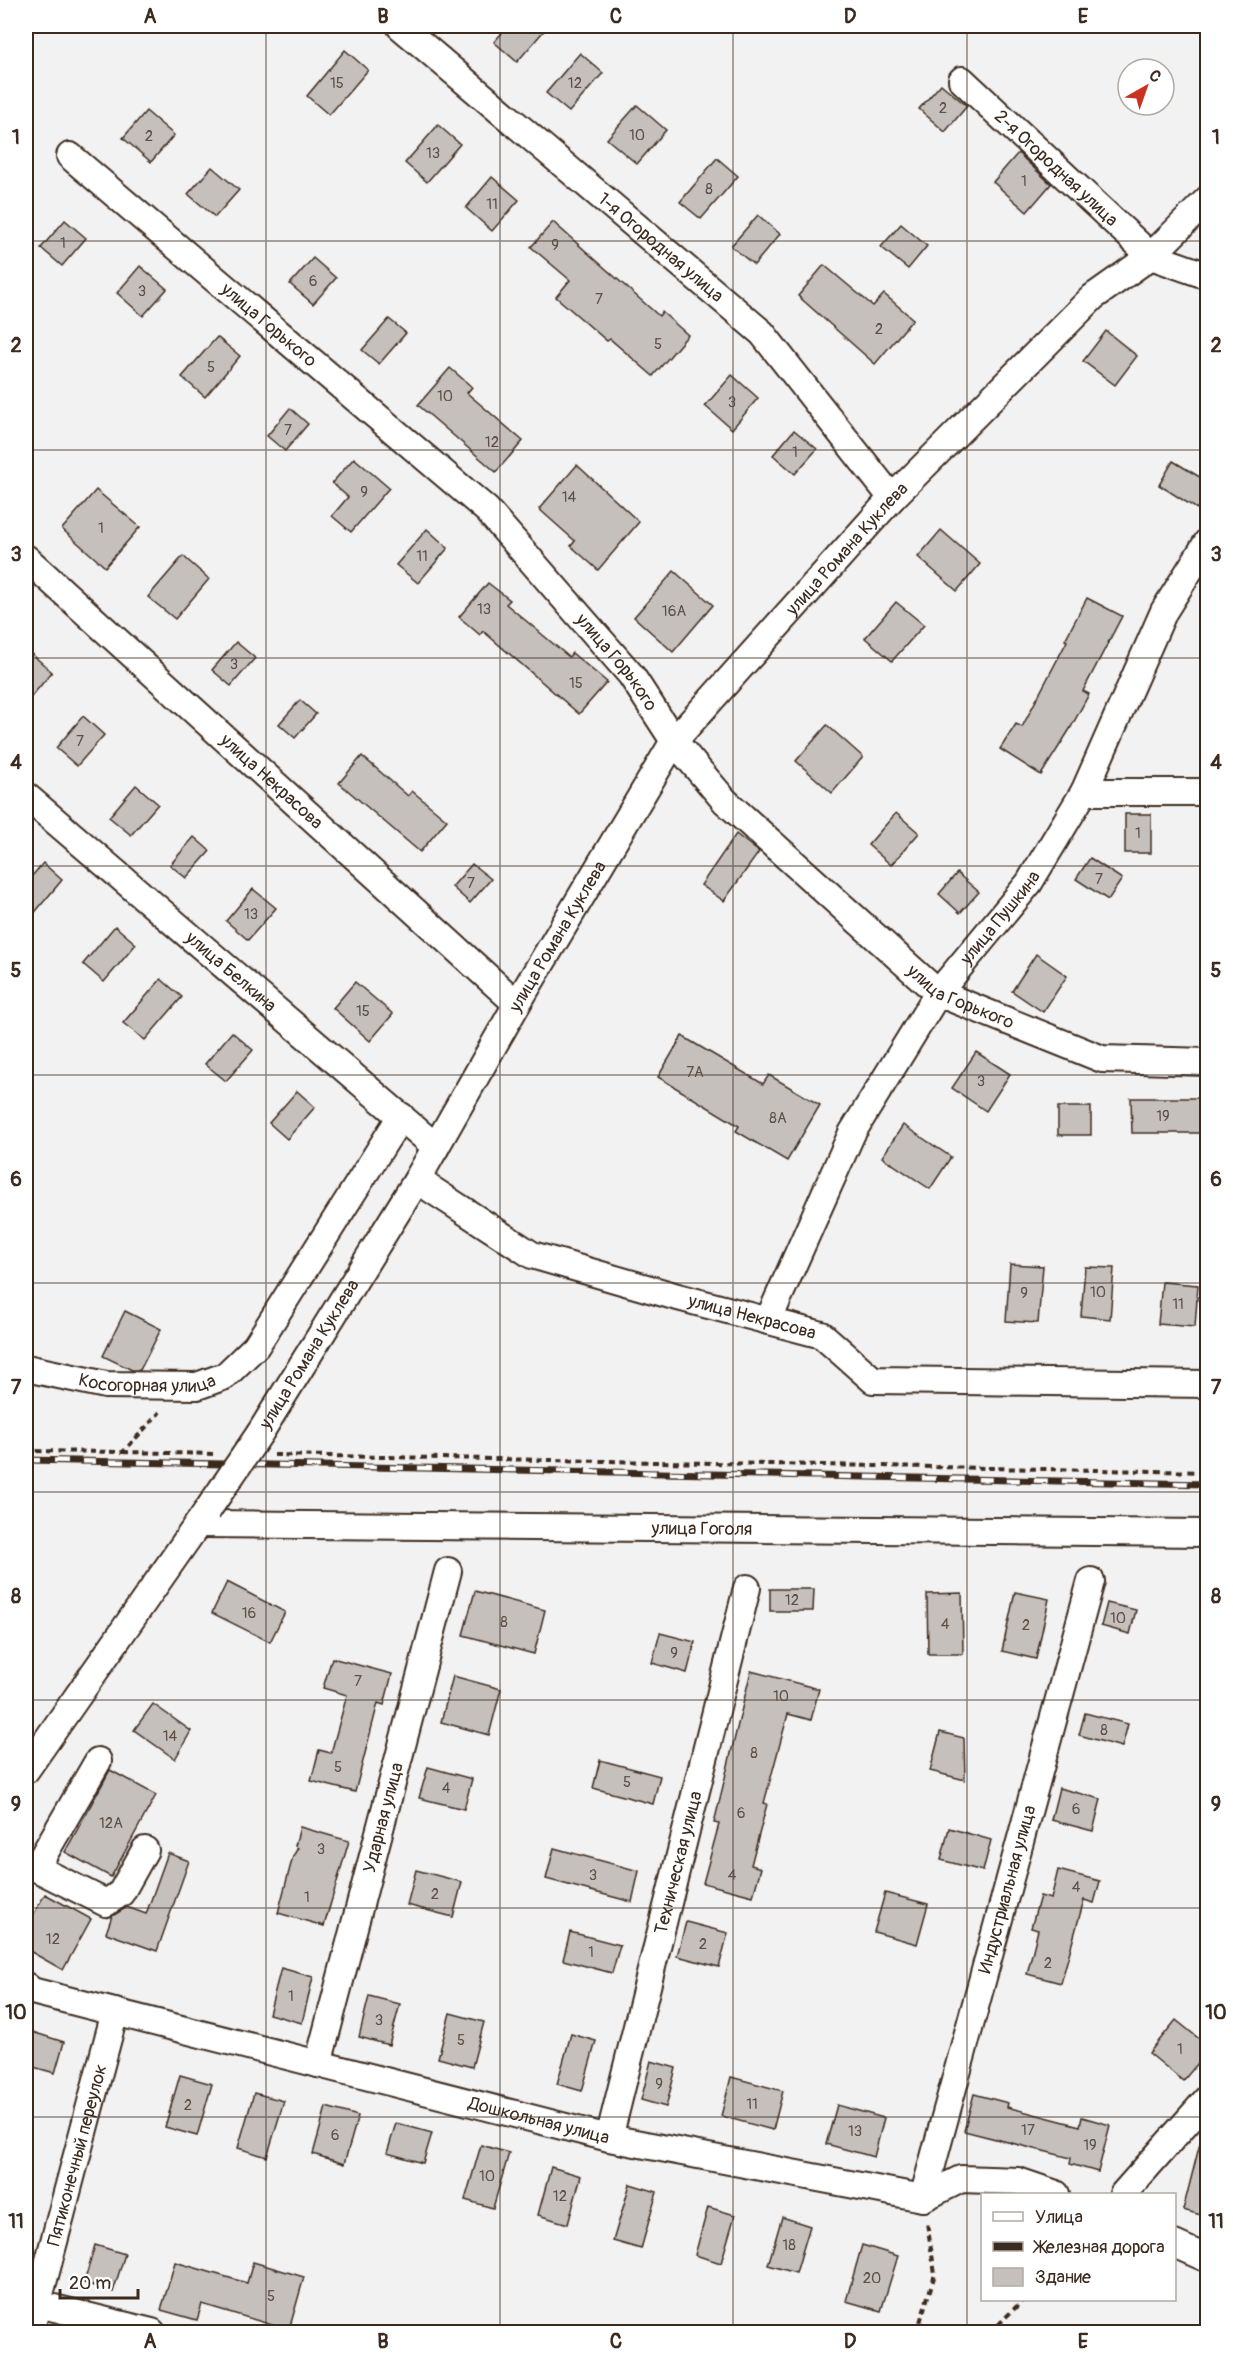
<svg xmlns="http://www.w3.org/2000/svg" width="1233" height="2358" viewBox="0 0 1233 2358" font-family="Pangolin,sans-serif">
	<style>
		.building { fill: #c6c0bd; stroke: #3b2a1e; stroke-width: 1.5 }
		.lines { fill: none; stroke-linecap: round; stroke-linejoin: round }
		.minor-casing { stroke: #3b2a1e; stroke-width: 30 }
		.path { stroke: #3b2a1e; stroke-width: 4; stroke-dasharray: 6 4.5; stroke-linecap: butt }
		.minor { stroke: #fff; stroke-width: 26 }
		.rail-casing { stroke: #3b2a1e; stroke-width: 7 }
		.rail { stroke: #fff; stroke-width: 4.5; stroke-dasharray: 14; stroke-linecap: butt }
		.minor-bridge-casing { stroke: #3b2a1e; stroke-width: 30; stroke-linecap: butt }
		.minor-bridge { stroke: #fff; stroke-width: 26 }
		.grid { fill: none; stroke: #3b2a1e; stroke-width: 1.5; stroke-opacity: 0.55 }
		.labels { text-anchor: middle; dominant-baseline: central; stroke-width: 4.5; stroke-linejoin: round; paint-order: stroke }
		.number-label { font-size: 15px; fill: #5e5046 }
		.street-label { font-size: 18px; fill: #3b2a1e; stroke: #fff }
		.neatline { fill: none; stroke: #3b2a1e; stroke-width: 2 }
		.grid-label { font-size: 20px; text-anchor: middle; font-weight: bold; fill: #3b2a1e }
	</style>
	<rect width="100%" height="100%" fill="#f3f2f2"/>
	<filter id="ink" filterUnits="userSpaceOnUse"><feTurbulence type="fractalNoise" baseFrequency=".0167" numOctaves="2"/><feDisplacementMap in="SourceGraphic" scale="12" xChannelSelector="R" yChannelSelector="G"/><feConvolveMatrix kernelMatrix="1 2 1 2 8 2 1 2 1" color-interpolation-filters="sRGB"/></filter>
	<g filter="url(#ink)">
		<g class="building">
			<polygon points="508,26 548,26 517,62 494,42"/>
			<polygon points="345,50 368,70 329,115 307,96"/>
			<polygon points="580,53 603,73 569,112 546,93"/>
			<polygon points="941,84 967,106 945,132 919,109"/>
			<polygon points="637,105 666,130 637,164 607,139"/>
			<polygon points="146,111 174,135 151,162 123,138"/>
			<polygon points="438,125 460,144 427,182 405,163"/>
			<polygon points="1018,153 1051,184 1027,212 993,182"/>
			<polygon points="717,158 738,176 701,219 680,202"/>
			<polygon points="212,167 239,190 215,217 188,194"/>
			<polygon points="492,177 519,200 492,231 466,208"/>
			<polygon points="758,215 780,234 754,265 731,246"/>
			<polygon points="65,220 86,238 62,266 41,248"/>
			<polygon points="553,222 659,316 662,312 688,335 653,376 610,339 607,341 556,297 570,280 531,247"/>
			<polygon points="901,224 927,246 908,269 881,247"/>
			<polygon points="313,258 336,278 313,304 290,284"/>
			<polygon points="824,265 873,306 884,294 913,319 875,364 798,296"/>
			<polygon points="140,266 167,289 143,316 117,293"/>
			<polygon points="389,319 406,333 379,364 362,350"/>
			<polygon points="1106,331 1137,356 1115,385 1083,361"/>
			<polygon points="217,337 240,356 205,397 182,377"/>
			<polygon points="450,368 472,387 467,393 523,441 496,472 418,405"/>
			<polygon points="732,375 758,398 732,429 705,406"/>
			<polygon points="290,408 308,424 285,451 267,436"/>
			<polygon points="794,430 817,449 795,474 773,455"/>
			<polygon points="354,458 389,488 351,532 332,516 348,497 332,483"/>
			<polygon points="1173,461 1208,482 1208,492 1197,509 1159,485"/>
			<polygon points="577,465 639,522 598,570 571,546 575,541 539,509"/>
			<polygon points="96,490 140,527 105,567 62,529"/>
			<polygon points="427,529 448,548 418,583 396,565"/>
			<polygon points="941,530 980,564 957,591 918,557"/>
			<polygon points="183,556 209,579 175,619 148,597"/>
			<polygon points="674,571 713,605 673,652 634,617"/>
			<polygon points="488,583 510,600 506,604 569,657 572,653 607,682 579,714 483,631 480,635 459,617"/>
			<polygon points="1087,598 1122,616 1083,691 1089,694 1070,729 1041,775 1000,749 1016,724 1022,727 1067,641 1065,640"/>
			<polygon points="896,602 924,625 892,661 865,638"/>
			<polygon points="236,642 255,658 231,686 212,670"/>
			<polygon points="26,649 52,672 26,703"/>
			<polygon points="300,700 316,714 295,738 279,724"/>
			<polygon points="83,716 104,735 77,766 56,748"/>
			<polygon points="827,725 863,757 832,793 796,761"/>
			<polygon points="362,756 408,796 412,791 447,820 420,852 339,783"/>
			<polygon points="136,785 158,804 131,835 109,817"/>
			<polygon points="896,813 919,833 891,865 868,845"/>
			<rect x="1125" y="814" width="26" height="39"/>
			<polygon points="736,834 759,852 724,901 701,885"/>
			<polygon points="194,837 210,851 186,878 170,865"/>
			<polygon points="1090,858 1122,879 1108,900 1076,879"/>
			<polygon points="43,863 62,880 26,923 26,883"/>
			<polygon points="472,864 491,879 470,903 452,887"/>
			<polygon points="957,873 979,892 960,913 939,894"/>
			<polygon points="253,889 276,908 248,940 226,921"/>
			<polygon points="115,926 136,944 104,982 83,964"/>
			<polygon points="1036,954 1067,976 1043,1012 1012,991"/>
			<polygon points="161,979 182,997 145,1040 123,1023"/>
			<polygon points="355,982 393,1014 370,1041 333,1008"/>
			<polygon points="232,1032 253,1050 226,1081 205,1064"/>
			<polygon points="682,1036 763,1084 769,1075 820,1105 787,1161 736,1131 739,1126 658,1077"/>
			<polygon points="976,1052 1010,1074 986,1111 952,1088"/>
			<polygon points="297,1091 315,1107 287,1139 269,1123"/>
			<polygon points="1131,1098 1208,1098 1208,1133 1132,1133"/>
			<rect x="1058" y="1107" width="33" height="28"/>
			<polygon points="903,1125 951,1157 930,1189 882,1157"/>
			<polygon points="1010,1264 1043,1266 1038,1323 1006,1321"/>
			<polygon points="1085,1267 1114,1268 1110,1319 1081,1316"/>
			<polygon points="1162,1282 1198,1285 1195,1327 1158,1324"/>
			<polygon points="125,1311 161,1329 140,1370 132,1370 103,1356"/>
			<polygon points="227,1582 285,1612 270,1642 212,1613"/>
			<polygon points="770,1589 814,1589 813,1611 770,1611"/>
			<polygon points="475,1591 545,1610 534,1654 463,1635"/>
			<polygon points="1015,1592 1049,1599 1036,1659 1002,1651"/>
			<polygon points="962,1593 963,1654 928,1654 927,1594"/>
			<polygon points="1107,1603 1136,1610 1130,1634 1101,1626"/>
			<polygon points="660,1633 695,1642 687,1673 652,1663"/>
			<polygon points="332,1658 392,1674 384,1705 378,1703 355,1792 311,1781 319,1750 331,1753 347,1695 323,1688"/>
			<polygon points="751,1671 819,1689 811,1720 788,1714 764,1803 767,1804 751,1865 761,1868 753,1896 703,1883 719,1824 714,1823"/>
			<polygon points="453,1676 501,1689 489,1735 441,1722"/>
			<polygon points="153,1704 191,1731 175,1759 134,1730"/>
			<polygon points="1085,1713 1128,1724 1122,1747 1079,1735"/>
			<polygon points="940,1732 964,1738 965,1780 930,1771"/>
			<polygon points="600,1760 660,1776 653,1804 593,1788"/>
			<polygon points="428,1767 472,1779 464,1809 419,1798"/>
			<polygon points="110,1770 156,1795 111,1877 65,1852"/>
			<polygon points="1059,1788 1101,1799 1093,1831 1051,1820"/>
			<polygon points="300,1827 349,1841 324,1926 278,1913 293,1856 298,1848 295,1846"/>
			<polygon points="949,1828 991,1840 983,1871 941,1860"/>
			<polygon points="554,1848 639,1871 632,1902 546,1879"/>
			<polygon points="168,1853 189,1861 157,1951 106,1933 112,1916 127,1907 146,1914"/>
			<polygon points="416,1870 462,1882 453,1917 407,1905"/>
			<polygon points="1058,1870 1100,1881 1094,1903 1084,1900 1061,1983 1027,1974 1038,1930 1031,1928 1040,1896 1051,1899"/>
			<polygon points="885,1893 928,1904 917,1944 874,1932"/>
			<polygon points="45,1894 91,1919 63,1970 26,1949 26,1928"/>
			<polygon points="686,1922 728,1933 719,1967 677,1956"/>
			<polygon points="570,1932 620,1945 612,1973 563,1960"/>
			<polygon points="281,1968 313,1977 302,2023 269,2014"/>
			<polygon points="369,1996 400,2004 389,2045 359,2037"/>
			<polygon points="450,2013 484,2022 472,2067 438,2058"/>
			<polygon points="1176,2020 1208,2046 1208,2051 1183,2081 1149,2053"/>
			<polygon points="26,2030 64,2042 55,2073 26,2065"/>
			<polygon points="571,2034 596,2041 582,2091 557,2084"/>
			<polygon points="651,2061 676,2068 666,2107 641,2100"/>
			<polygon points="180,2075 212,2084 197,2136 165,2127"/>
			<polygon points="731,2077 783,2091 773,2130 721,2116"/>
			<polygon points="254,2093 284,2101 267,2157 238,2148"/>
			<polygon points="974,2094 1008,2103 1007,2107 1080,2126 1082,2117 1110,2125 1098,2172 1070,2164 1071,2158 964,2131"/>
			<polygon points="837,2105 884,2118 874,2157 826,2144"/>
			<polygon points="326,2107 358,2116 344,2164 313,2154"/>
			<polygon points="396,2123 432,2133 423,2163 387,2153"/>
			<polygon points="1200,2143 1208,2144 1208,2217 1183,2210"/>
			<polygon points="481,2145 509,2153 493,2208 465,2200"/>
			<polygon points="551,2167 581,2176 568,2224 538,2215"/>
			<polygon points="630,2184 657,2192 641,2249 613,2241"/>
			<polygon points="708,2207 735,2215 721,2263 695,2255"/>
			<polygon points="782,2217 810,2226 796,2273 768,2265"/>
			<polygon points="95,2245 125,2254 113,2292 84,2283"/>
			<polygon points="862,2245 898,2256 881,2311 846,2301"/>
			<polygon points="175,2262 247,2283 253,2262 304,2277 289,2330 202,2304 197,2320 161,2310"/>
		</g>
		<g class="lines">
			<g class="minor-casing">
				<g id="minor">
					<path id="s1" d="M400,26L762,333L892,498"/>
					<path id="s2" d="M962,80L1151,256L1208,276"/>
					<path id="s3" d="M70,156L487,510L631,675L674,741L725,801L938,993L1102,1059L1208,1062"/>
					<path id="s4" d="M26,558L517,1004"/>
					<polyline points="1084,792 1208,792"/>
					<path id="s5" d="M26,796L436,1147"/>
					<path id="s6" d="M417,1180L532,1255L674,1296L822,1335L873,1380L1208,1384"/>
					<path id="s7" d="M768,1321L852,1133L938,993L1029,883L1084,792L1164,611L1208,541"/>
					<path id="s8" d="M26,1368L106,1385L197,1386L225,1376L256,1346L401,1116"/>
					<path id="s9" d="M260,1433L417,1180L517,1004L674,741L892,498L1093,297L1151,256L1208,199"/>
					<path id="s10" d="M198,1524L1208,1533"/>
					<polyline points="26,1770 207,1511"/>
					<polyline points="26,1863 106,1903 121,1893 145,1850"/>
					<polyline points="36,1868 98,1761"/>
					<path id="s11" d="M26,1986L32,1991L609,2138L923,2198L961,2179L1018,2181L1056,2194"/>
					<path id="s12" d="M318,2064L448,1571"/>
					<path id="s13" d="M609,2138L747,1588"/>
					<polyline points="1123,2194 1208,2098"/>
					<path id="s14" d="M923,2198L1091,1581"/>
					<polyline points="1174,2244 1208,2259"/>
					<polyline points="38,2304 152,2332"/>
					<path id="s15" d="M30,2332L115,2012"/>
				</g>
			</g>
			<g class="path">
				<polyline points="26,1451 123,1452 160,1412"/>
				<polyline points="123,1452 215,1454"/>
				<polyline points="274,1455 1208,1472"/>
				<polyline points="917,2332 935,2274 927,2223"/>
				<polyline points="991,2332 1023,2300"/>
			</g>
			<use href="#minor" class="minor"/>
			<g class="rail-casing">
				<polyline id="rail" points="26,1460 1208,1484"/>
			</g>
			<use href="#rail" class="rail"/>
			<g class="minor-bridge-casing">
				<polyline id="minor-bridge" points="207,1511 260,1433"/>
			</g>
			<use href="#minor-bridge" class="minor-bridge"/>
		</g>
	</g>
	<path class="grid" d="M266,26V2332M500,26V2332M733,26V2332M967,26V2332M26,241H1208M26,450H1208M26,658H1208M26,866H1208M26,1075H1208M26,1283H1208M26,1492H1208M26,1700H1208M26,1908H1208M26,2117H1208"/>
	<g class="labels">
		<g class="number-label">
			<text x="337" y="83">15</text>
			<text x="575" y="83">12</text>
			<text x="943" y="108">2</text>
			<text x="637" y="135">10</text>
			<text x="149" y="136">2</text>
			<text x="433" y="153">13</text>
			<text x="1024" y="181">1</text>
			<text x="709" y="189">8</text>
			<text x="492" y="204">11</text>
			<text x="63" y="243">1</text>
			<text x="555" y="245">9</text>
			<text x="313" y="281">6</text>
			<text x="142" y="291">3</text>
			<text x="599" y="299">7</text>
			<text x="879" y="329">2</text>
			<text x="658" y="344">5</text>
			<text x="211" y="367">5</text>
			<text x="445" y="396">10</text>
			<text x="732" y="402">3</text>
			<text x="288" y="430">7</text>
			<text x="492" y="442">12</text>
			<text x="795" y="452">1</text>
			<text x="364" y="492">9</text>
			<text x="569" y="497">14</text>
			<text x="101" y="528">1</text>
			<text x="422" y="556">11</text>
			<text x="484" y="609">13</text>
			<text x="674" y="611">16А</text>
			<text x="234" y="664">3</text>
			<text x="576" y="683">15</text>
			<text x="80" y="741">7</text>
			<text x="1138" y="833">1</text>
			<text x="1099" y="879">7</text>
			<text x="471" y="883">7</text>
			<text x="251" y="914">13</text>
			<text x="363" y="1011">15</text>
			<text x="695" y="1072">7А</text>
			<text x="981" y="1081">3</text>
			<text x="1163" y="1116">19</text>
			<text x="778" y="1118">8А</text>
			<text x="1098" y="1292">10</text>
			<text x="1024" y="1293">9</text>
			<text x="1178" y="1304">11</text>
			<text x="792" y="1600">12</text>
			<text x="249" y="1613">16</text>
			<text x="1118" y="1618">10</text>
			<text x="504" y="1622">8</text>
			<text x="945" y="1624">4</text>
			<text x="1026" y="1625">2</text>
			<text x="674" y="1653">9</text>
			<text x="358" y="1681">7</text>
			<text x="781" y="1696">10</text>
			<text x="1104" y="1730">8</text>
			<text x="170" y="1736">14</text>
			<text x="754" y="1753">8</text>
			<text x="338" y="1767">5</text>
			<text x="627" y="1782">5</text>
			<text x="446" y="1788">4</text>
			<text x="1076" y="1809">6</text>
			<text x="741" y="1813">6</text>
			<text x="111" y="1823">12А</text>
			<text x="321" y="1849">3</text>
			<text x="593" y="1875">3</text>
			<text x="732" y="1875">4</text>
			<text x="1076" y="1887">4</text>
			<text x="435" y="1894">2</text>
			<text x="307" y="1897">1</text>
			<text x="53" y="1939">12</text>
			<text x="703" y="1944">2</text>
			<text x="591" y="1952">1</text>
			<text x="1048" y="1963">2</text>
			<text x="291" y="1996">1</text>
			<text x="379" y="2020">3</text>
			<text x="461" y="2040">5</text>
			<text x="1180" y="2049">1</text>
			<text x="659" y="2084">9</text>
			<text x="752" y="2104">11</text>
			<text x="188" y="2105">2</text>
			<text x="1028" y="2130">17</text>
			<text x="855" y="2131">13</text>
			<text x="335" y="2135">6</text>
			<text x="1090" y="2145">19</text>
			<text x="487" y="2176">10</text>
			<text x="560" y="2196">12</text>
			<text x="789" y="2245">18</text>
			<text x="872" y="2278">20</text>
			<text x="271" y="2296">5</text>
		</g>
		<g class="street-label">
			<text stroke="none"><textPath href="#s2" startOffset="129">2-я Огородная улица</textPath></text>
			<text stroke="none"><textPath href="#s1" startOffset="342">1-я Огородная улица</textPath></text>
			<text stroke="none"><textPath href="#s3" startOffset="261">улица Горького</textPath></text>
			<text stroke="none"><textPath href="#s9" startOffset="1065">улица Романа Куклева</textPath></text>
			<text stroke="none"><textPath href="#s3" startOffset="747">улица Горького</textPath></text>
			<text stroke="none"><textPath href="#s4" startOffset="332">улица Некрасова</textPath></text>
			<text stroke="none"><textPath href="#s7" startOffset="468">улица Пушкина</textPath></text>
			<text stroke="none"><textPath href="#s9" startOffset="579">улица Романа Куклева</textPath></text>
			<text stroke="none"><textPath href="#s5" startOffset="270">улица Белкина</textPath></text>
			<text stroke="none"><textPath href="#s3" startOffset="1232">улица Горького</textPath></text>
			<text stroke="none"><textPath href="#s6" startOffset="366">улица Некрасова</textPath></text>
			<text stroke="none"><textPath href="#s9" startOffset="93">улица Романа Куклева</textPath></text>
			<text stroke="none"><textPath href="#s8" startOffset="123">Косогорная улица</textPath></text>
			<text stroke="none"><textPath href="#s10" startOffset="504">улица Гоголя</textPath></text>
			<text stroke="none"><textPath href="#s12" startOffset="255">Ударная улица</textPath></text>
			<text stroke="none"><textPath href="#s13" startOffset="284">Техническая улица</textPath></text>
			<text stroke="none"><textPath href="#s14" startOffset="320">Индустриальная улица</textPath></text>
			<text stroke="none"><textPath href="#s11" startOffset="531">Дошкольная улица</textPath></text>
			<text stroke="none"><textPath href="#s15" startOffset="183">Пятиконечный переулок</textPath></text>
		</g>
	</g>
	<rect width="1233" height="2358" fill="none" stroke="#fff" stroke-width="66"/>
	<rect x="981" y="2193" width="195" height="108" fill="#ffffff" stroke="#b1aaa5" stroke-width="1.5"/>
	<rect x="993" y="2212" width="30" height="9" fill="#ffffff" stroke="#b1aaa5" stroke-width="1.5"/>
	<text x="1035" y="2223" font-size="18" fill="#3b2a1e">Улица</text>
	<rect x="993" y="2242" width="30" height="9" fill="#3b2a1e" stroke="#b1aaa5" stroke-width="1.5"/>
	<text x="1035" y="2253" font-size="18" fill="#3b2a1e">Железная дорога</text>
	<rect x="993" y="2268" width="30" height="18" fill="#c6c0bd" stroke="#b1aaa5" stroke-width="1.5"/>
	<text x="1035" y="2283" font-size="18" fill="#3b2a1e">Здание</text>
	<g transform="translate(1146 87) rotate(40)"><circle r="28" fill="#ffffff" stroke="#b1aaa5" stroke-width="1.5"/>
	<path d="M0-4.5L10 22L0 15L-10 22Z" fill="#c8321e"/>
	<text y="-9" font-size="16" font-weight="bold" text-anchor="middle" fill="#3b2a1e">С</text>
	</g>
	<path d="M60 2289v9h78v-9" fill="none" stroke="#3b2a1e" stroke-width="3"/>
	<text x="69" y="2289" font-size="18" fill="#3b2a1e" stroke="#ffffff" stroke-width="4.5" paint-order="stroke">20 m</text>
	<rect x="33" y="33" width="1167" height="2292" class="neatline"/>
	<g class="grid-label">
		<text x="150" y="23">A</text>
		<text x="383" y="23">B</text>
		<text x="616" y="23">C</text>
		<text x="850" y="23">D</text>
		<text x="1083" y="23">E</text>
		<text x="16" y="144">1</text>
		<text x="1216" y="144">1</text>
		<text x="16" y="352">2</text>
		<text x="1216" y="352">2</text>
		<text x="16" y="561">3</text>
		<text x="1216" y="561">3</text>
		<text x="16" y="769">4</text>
		<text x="1216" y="769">4</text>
		<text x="16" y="977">5</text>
		<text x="1216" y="977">5</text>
		<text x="16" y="1186">6</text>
		<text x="1216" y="1186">6</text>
		<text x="16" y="1394">7</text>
		<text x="1216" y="1394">7</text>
		<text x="16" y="1603">8</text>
		<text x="1216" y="1603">8</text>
		<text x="16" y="1811">9</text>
		<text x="1216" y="1811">9</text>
		<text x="16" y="2019">10</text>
		<text x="1216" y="2019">10</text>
		<text x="16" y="2228">11</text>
		<text x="1216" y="2228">11</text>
		<text x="150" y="2348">A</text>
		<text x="383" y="2348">B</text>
		<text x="616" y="2348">C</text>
		<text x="850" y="2348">D</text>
		<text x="1083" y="2348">E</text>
	</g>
</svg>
